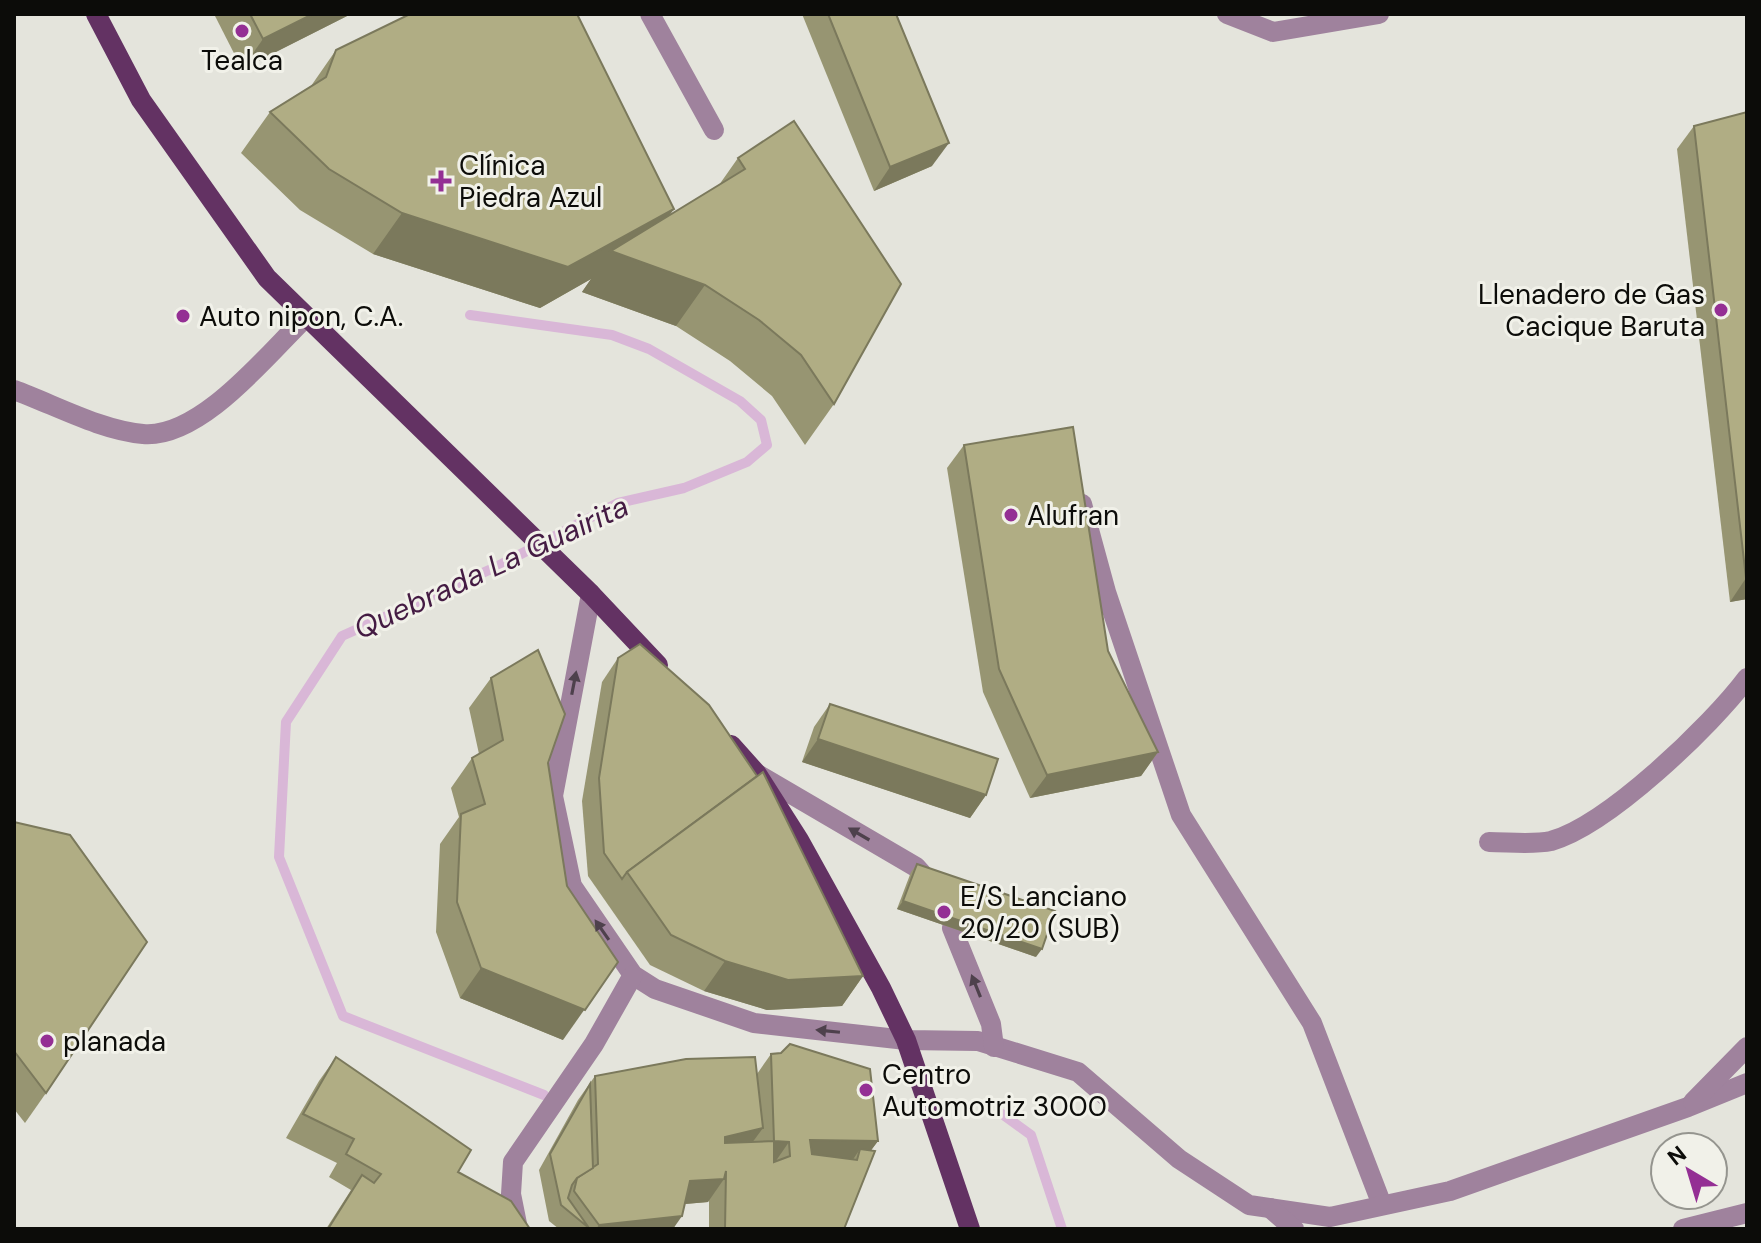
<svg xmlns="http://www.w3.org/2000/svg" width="1761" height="1243" viewBox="0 0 1761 1243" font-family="'DM Sans',sans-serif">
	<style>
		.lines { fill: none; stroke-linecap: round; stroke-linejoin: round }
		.stream { stroke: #d9b7d7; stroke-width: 10 }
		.minor { stroke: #9f829d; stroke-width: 20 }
		.major { stroke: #633263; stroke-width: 20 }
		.wall { fill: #979572 }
		.shaded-wall { fill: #7b795c }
		.building { fill: #b0ad84; stroke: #7b795c; stroke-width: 2; fill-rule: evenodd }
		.oneway { fill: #4e414c }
		.poi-dot { fill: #942f94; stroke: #f1f1e9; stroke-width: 3 }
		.labels { text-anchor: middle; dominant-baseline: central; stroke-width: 6; stroke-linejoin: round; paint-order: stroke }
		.poi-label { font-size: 28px; fill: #0c0c09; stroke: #f1f1e9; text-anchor: start }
		.water-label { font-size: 30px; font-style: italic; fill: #441b43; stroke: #f1f1e9 }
	</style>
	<rect width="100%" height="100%" fill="#e4e4dc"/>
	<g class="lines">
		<g class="stream">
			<polyline points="470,315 612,335 649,349 740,401 761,420 767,445 747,462 684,488 618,503 498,566 342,636 286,722 279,857 343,1016 544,1095"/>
			<polyline points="1002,1114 1031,1135 1062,1229"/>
		</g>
		<g class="minor">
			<polyline points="650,14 714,130"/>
			<polyline points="1227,14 1273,32 1379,14"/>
			<path d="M14,390C55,405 100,430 143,434C200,439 267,355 305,318"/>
			<polyline points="1082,504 1106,592 1181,815 1312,1023 1382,1205"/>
			<polyline points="591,594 553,796 572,886 633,975 655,989 754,1023 906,1040 978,1041 1078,1072 1179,1159 1249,1205 1330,1217 1450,1191 1688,1107 1747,1083"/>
			<polyline points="757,774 916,867 924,876"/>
			<path d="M1489,842C1508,842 1533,845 1551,841C1608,825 1711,726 1747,678"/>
			<polyline points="952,928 991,1024 994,1047"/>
			<polyline points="1693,1102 1747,1047"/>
			<polyline points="1270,1208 1294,1229"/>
			<polyline points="518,1229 511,1194 513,1162 594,1044 633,975"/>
			<polyline points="1683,1229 1747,1213"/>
		</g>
		<g class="major">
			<polyline points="96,14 141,100 267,278 591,594 658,665"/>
			<polyline points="731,745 757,774 799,840 881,988 906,1040 970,1229"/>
		</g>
	</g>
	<g class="wall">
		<polygon points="214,14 351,14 242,69"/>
		<polygon points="802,14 896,14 932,166 874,191"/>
		<polygon points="336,50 668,216 719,185 738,158 794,121 834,404 805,445 772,396 730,361 676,326 582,292 591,279 540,308 373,254 300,210 241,153 270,112 311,86"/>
		<polygon points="1747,112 1747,599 1730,602 1677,149 1694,126"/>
		<polygon points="964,445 1158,752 1141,776 1030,798 983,692 947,468"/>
		<polygon points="618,658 863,976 842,1006 767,1010 704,991 650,965 588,876 582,801 602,682"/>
		<polygon points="491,678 548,763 563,1040 460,998 436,932 440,844 459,817 451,788 472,758 479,754 469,708"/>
		<polygon points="830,704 986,795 970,818 802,762 814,727"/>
		<polygon points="14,822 46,1093 25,1123 14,1109"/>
		<polygon points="917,864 1036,957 897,909 911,872"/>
		<polygon points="771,1054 878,1141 871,1150 844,1229 709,1229 709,1200 708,1202 685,1204 673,1229 559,1229 549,1221 539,1170 578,1100 595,1076 757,1074"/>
		<polygon points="336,1057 458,1172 530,1229 326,1229 351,1190 329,1177 337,1163 286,1138 319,1081"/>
	</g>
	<g class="shaded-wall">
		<polygon points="313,14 351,14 242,69 263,39"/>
		<polygon points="949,143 932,166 874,191 890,167"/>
		<polygon points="674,209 645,250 705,285 676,326 582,292 591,279 540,308 373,254 402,213"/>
		<polygon points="1746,578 1747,599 1730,602"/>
		<polygon points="818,739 986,795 970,818 802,762"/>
		<polygon points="1158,752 1141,776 1030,798 1047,775"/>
		<polygon points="903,901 1042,949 1036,957 897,909"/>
		<polygon points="725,961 863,976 842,1006 767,1010 704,991"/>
		<polygon points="618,962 563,1040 460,998 481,968"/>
		<polygon points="763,1128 746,1151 709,1160 725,1137"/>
		<polygon points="810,1140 878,1141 861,1164 857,1160 860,1149 850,1164 794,1164"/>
		<polygon points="774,1141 789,1142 773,1165"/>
		<polygon points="724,1179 708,1202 673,1205 690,1181"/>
		<polygon points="682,1216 673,1229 596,1229 599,1225"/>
	</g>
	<g class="building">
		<polygon points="250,14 313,14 263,39"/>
		<polygon points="410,14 577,14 674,209 568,267 402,213 329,169 270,112 326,77 336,50"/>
		<polygon points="828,14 896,14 949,143 890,167"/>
		<polygon points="1747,112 1747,578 1746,578 1694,126"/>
		<polygon points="794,121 901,284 834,404 801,355 759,320 705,285 611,251 745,169 738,158"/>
		<polygon points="1073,427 1108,651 1158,752 1047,775 999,669 964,445"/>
		<polygon points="640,644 709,705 757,776 627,872 622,879 604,853 599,778 618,658"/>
		<polygon points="538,650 565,714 548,763 567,886 618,962 585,1010 481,968 457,902 461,814 485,804 472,758 503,740 491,678"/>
		<polygon points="830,704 998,759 986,795 818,739"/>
		<polygon points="763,772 863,976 788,980 725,961 671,935 627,872"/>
		<polygon points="14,822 70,835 147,942 46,1093 14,1051"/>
		<polygon points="917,864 1055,911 1042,949 903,901"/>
		<path d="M790,1044L870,1069L878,1141L810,1140L812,1154L857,1160L860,1149L875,1151L844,1229H725L726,1171L724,1179L690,1181L682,1216L599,1225L574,1191L577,1178L598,1164L595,1076L686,1059L755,1057L763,1128L725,1137V1143L774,1141L771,1054L781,1053ZM774,1141L789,1142L790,1156L774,1162Z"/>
		<polygon points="336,1057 471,1150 458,1172 511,1201 530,1229 328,1229 362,1175 374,1183 381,1174 346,1154 354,1139 303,1114"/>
		<polygon points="590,1084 593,1168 577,1178 572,1185 568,1198 589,1228 561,1205 550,1154"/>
	</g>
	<defs><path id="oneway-solid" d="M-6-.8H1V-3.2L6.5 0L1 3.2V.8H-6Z" transform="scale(2)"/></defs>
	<g class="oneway">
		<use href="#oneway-solid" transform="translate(574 683) rotate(-79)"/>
		<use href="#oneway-solid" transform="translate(859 834) rotate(-150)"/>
		<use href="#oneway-solid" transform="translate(602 930) rotate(-125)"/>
		<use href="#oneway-solid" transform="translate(976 986) rotate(-112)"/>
		<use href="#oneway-solid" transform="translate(828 1031) rotate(-174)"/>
	</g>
	<g class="poi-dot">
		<circle cx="242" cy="31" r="8"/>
		<path d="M437 169h8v8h8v8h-8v8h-8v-8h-8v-8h8z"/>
		<circle cx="1721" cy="310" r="8"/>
		<circle cx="183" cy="316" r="8"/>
		<circle cx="1011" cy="515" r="8"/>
		<circle cx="944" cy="912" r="8"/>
		<circle cx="47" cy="1041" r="8"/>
		<circle cx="866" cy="1090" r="8"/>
	</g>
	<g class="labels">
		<g class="poi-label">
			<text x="242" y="60" text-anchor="middle">Tealca</text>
			<text x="459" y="165">Clínica<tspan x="459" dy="32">Piedra Azul</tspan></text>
			<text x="1705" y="294" text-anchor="end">Llenadero de Gas<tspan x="1705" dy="32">Cacique Baruta</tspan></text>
			<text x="199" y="316">Auto nipon, C.A.</text>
			<text x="1027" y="515">Alufran</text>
			<text x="960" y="896">E/S Lanciano<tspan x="960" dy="32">20/20 (SUB)</tspan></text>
			<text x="63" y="1041">planada</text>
			<text x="882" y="1074">Centro<tspan x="882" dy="32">Automotriz 3000</tspan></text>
		</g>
		<g class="water-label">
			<text transform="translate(491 567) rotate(-25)">Quebrada La Guairita</text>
		</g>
	</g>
	<rect width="1761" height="1243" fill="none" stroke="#0c0c09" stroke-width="32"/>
	<g transform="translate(1689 1171) rotate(322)"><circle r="38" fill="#f1f1e9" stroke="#95958f" stroke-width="2"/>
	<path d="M0-6L14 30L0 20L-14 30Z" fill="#942f94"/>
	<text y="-12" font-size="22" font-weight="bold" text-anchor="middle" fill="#0c0c09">N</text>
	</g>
</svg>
